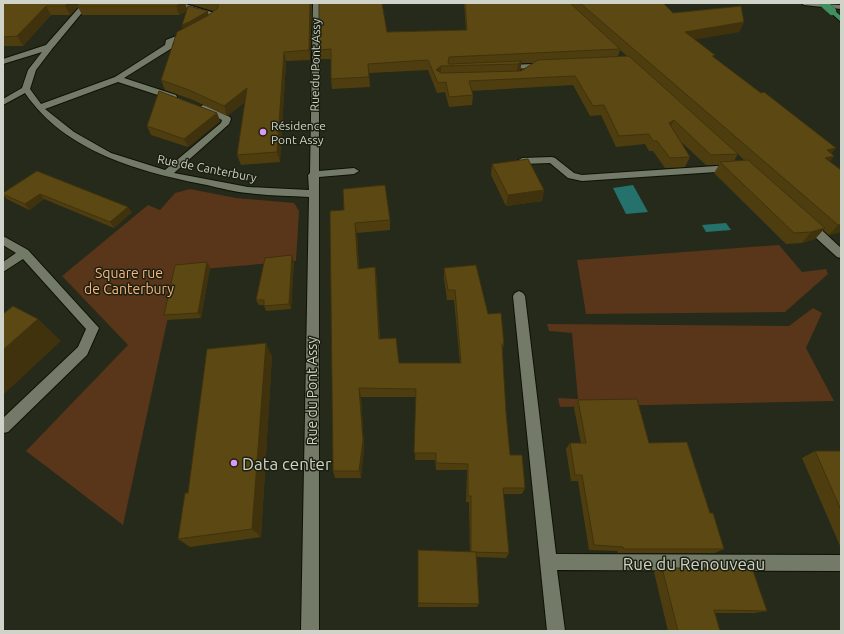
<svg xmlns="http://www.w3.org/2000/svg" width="844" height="634" viewBox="0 0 844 634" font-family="Ubuntu,sans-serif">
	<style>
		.green { fill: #593519 }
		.water { fill: #25726c }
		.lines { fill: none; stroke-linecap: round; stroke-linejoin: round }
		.minor-casing { stroke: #0e1205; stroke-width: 2 }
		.major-casing { stroke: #0e1205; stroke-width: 2 }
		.minor { fill: #747a68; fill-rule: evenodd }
		.major { fill: #418e60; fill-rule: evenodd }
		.major-bridge-casing { stroke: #0e1205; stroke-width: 8; stroke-linecap: butt }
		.major-bridge { stroke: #418e60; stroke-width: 8 }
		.wall { fill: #4e3e0f; fill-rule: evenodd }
		.shaded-wall { fill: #40320d }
		.building { fill: #5b4812; stroke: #40320d }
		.poi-dot { fill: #dc99f4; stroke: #1c2011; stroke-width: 1.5 }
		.labels { text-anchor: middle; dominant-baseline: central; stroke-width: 3; stroke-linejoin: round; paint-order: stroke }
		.far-street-label { font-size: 12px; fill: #d0d3c9; stroke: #1c2011 }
		.far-poi-label { font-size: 12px; fill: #d0d3c9; stroke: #1c2011; text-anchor: start }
		.park-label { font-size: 14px; fill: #fab382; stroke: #1c2011 }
		.street-label { font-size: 14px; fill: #d0d3c9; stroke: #1c2011 }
		.near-poi-label { font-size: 17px; fill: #d0d3c9; stroke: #1c2011; text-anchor: start }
		.near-street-label { font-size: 17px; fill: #d0d3c9; stroke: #1c2011 }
	</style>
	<rect width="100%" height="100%" fill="#252a1a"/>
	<g class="green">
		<polygon points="190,189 236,198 294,203 299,211 296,261 178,271 123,525 26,451 128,345 62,276 148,205 160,210 175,193"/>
		<polygon points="779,245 802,272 826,269 828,274 785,312 586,314 577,260"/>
		<polygon points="813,308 822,313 806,348 834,401 560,407 558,398 578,399 572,333 549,331 547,324 789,326"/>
	</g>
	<g class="water">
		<polygon points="633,185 648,212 626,214 613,188"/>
		<polygon points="726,223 731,230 706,232 702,225"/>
	</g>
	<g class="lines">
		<g class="minor-casing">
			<g id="minor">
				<path d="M83,3H90L52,49L36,70L30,89L41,104L115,77L165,45L166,40L189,31L193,33L192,35L173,43L172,48L124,78L176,95L177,97L173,99H170L118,82L45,109L74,132L111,153L165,170L221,123L222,120L199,108L203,105L206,106L230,117L231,119L229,124L174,173L248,187L309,190L308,175L310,173L313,3H319V171L354,168L359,171L354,174L319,177V631H301L309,197C289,196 268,196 248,193C234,192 220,188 207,185C140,172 65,152 25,93L3,105V99L22,88L28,70L42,52L3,64V59L46,45Z"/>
				<polygon points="173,3 182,3 221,15 210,23 207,21 213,16 190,10"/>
				<polygon points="801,3 841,5 841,9 804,5"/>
				<polygon points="534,64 538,66 537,68 505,69 501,67 505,65"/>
				<polygon points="552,157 555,158 574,173 582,175 731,165 736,168 731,171 582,181 568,178 550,163 522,164 517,161 522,158"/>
				<polygon points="808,220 812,221 841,248 841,258 837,257 804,227 803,224 804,221"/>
				<polygon points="3,236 28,250 99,328 87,355 8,432 3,433 3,418 78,347 86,329 23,259 3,272 3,262 16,253 3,245"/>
				<polygon points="519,291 523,293 525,296 556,554 841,555 841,571 557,570 565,631 547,631 513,296 515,293"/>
			</g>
		</g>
		<g class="major-casing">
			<polygon id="major" points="830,10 834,10 841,16 841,22 830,12"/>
		</g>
		<use href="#minor" class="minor"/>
		<use href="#major" class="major"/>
		<g class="major-bridge-casing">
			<polyline id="major-bridge" points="823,3 832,11"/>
		</g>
		<use href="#major-bridge" class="major-bridge"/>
	</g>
	<g class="wall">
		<polygon points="3,3 185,3 187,10 209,15 214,11 187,3 312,3 310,60 286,61 280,162 241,165 237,155 245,102 227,116 193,100 165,90 161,80 183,29 182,25 187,11 179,15 82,15 78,7 70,15 51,15 23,46 3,46"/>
		<path d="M464,3H663L673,13L744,22L739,32L694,39L714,57L834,156L830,161L841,232L829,235L823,230L815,239L802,243L786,244L714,173L719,165H706L680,141L690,157L685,167L665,168L653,151H649L645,144L616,147L601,115L590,116L573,85L471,91L473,95L472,105L449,107L445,92L437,93L428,70L369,73L370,87L332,89L331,79V59H320L319,50L387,32L466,30ZM620,50L627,56H618ZM521,63H534L520,71ZM738,154L745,161H734Z"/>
		<polygon points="217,113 220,121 188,147 151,135 147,126"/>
		<polygon points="492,164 544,190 542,201 506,206 491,175"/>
		<polygon points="37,171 132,212 114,228 44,199 29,210 7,199 3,195 3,193"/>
		<polygon points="330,211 390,220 390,230 357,233 359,269 375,267 380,339 399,363 460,363 454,300 447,300 444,278 444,268 488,314 504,344 502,351 506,412 510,455 525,488 522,494 503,494 509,553 506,558 477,557 479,604 477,607 418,607 418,550 470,552 469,502 466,502 467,470 436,470 435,460 415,460 416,397 361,397 364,448 361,478 335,478 333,471"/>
		<polygon points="292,255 294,261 291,309 266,311 264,305 259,305 256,300"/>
		<polygon points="207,262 210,268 201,318 167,320 164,315"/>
		<polygon points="272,356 261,537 190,547 178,539 188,493"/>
		<polygon points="578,400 649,443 710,513 724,549 715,553 618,553 617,551 589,550 578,481 571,481 566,449 570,443 581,443 574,408"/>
		<polygon points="815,451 841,454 841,548 802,458"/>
		<polygon points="662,568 767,611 755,613 715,613 720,631 668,631 654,572"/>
	</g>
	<g class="shaded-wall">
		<polygon points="68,3 82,3 77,6 78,7 70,15 65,6"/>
		<polygon points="182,3 185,3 188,11 179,15 176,6"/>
		<polygon points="310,3 312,3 310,60 309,50"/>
		<polygon points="46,6 51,15 23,46 17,36"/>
		<polygon points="208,11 209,17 184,31 182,25"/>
		<polygon points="744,22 739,32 681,42 685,32"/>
		<polygon points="284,52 286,61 280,162 277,152"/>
		<polygon points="522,61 520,71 516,74 518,64"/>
		<polygon points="441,66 441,76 436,70"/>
		<polygon points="247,88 250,98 227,116 224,106"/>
		<polygon points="217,113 220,121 188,147 184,139"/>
		<polygon points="674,120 669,130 669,123"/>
		<polygon points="836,148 829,157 834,156 826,166 819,160 827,150"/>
		<polygon points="544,190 542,201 506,206 508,195"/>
		<polygon points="40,194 44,199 29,210 25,204"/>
		<polygon points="128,207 132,212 114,228 110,222"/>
		<polygon points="355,223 357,233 359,279 358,269"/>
		<polygon points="841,224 841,232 829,235 838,225"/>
		<polygon points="825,228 815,239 802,243 811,232"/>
		<polygon points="292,255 294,261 291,309 289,304"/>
		<polygon points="207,262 210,268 201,318 198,313"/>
		<polygon points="375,267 377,277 380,348 379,339"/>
		<polygon points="38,319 61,341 3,395 3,350"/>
		<polygon points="266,343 272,356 261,537 252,529"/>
		<polygon points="359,388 361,397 364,448 361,478 359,471"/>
	</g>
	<g class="building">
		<polygon points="3,3 68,3 65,6 46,6 17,36 3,37"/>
		<polygon points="79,3 182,3 176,6 77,6"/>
		<polygon points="216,3 310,3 309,50 284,52 277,152 237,155 247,88 224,106 189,90 161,80 177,32 207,16 218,8 218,4"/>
		<polygon points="319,3 382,3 387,32 467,30 465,3 570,3 620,49 449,57 448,62 449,64 522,61 518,64 441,66 436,70 441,73 521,71 538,60 629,56 738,154 711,155 674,120 669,123 690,157 670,158 657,141 653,141 649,134 619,136 604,105 593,106 575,76 469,81 473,95 449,97 446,82 438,83 428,60 368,64 369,77 331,79 331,49 319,50"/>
		<polygon points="580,3 663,3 673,13 741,6 744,22 685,32 715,55 712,56 761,93 764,92 836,148 827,150 834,156 825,158 841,170 841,224 838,225"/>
		<polygon points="188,6 208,11 189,22 182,25"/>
		<polygon points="159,91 217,113 184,139 147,126"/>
		<polygon points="528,159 544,190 508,195 492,164"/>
		<polygon points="748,160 825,228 811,232 794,233 720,162"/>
		<polygon points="37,171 128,207 110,222 40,194 25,204 3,194 3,193"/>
		<polygon points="385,185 390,220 355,223 358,269 375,267 379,339 396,338 399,363 461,363 455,290 448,290 444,268 476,265 488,314 501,313 504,344 502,344 506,412 510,455 522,455 525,488 503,488 509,553 471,552 471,496 468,496 468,464 436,463 436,453 414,453 416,389 359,388 363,440 359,471 333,471 330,211 344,210 343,189"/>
		<polygon points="292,255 289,304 264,306 264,300 256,300 265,258"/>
		<polygon points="207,262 198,313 164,315 175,265"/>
		<polygon points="13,306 38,319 3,350 3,314"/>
		<polygon points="266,343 252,529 178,539 185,493 188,493 207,349"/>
		<polygon points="637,399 649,443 687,442 710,513 713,513 724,549 624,549 623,547 594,545 582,475 575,475 570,443 586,443 578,400"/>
		<polygon points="815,451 840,451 841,454 841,510"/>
		<polygon points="418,550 476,552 479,604 418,603"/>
		<polygon points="662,568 752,568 767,611 714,610 720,631 678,631"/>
	</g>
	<g class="poi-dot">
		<circle cx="263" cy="132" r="4"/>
		<circle cx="234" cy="463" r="4"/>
	</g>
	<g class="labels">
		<g class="far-street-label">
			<text transform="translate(315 65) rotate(-89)">Rue du Pont Assy</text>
			<text transform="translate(207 168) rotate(11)">Rue de Canterbury</text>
		</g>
		<g class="far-poi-label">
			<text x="271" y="125">Résidence<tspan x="271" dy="14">Pont Assy</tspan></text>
		</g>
		<g class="park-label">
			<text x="129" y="273">Square rue<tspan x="129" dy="16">de Canterbury</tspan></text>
		</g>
		<g class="street-label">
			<text transform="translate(312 391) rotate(-90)">Rue du Pont Assy</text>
		</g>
		<g class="near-poi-label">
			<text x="242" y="463">Data center</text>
		</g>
		<g class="near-street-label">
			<text x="694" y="563">Rue du Renouveau</text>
		</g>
	</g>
	<rect width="844" height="634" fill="none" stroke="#d0d3c9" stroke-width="8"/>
</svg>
